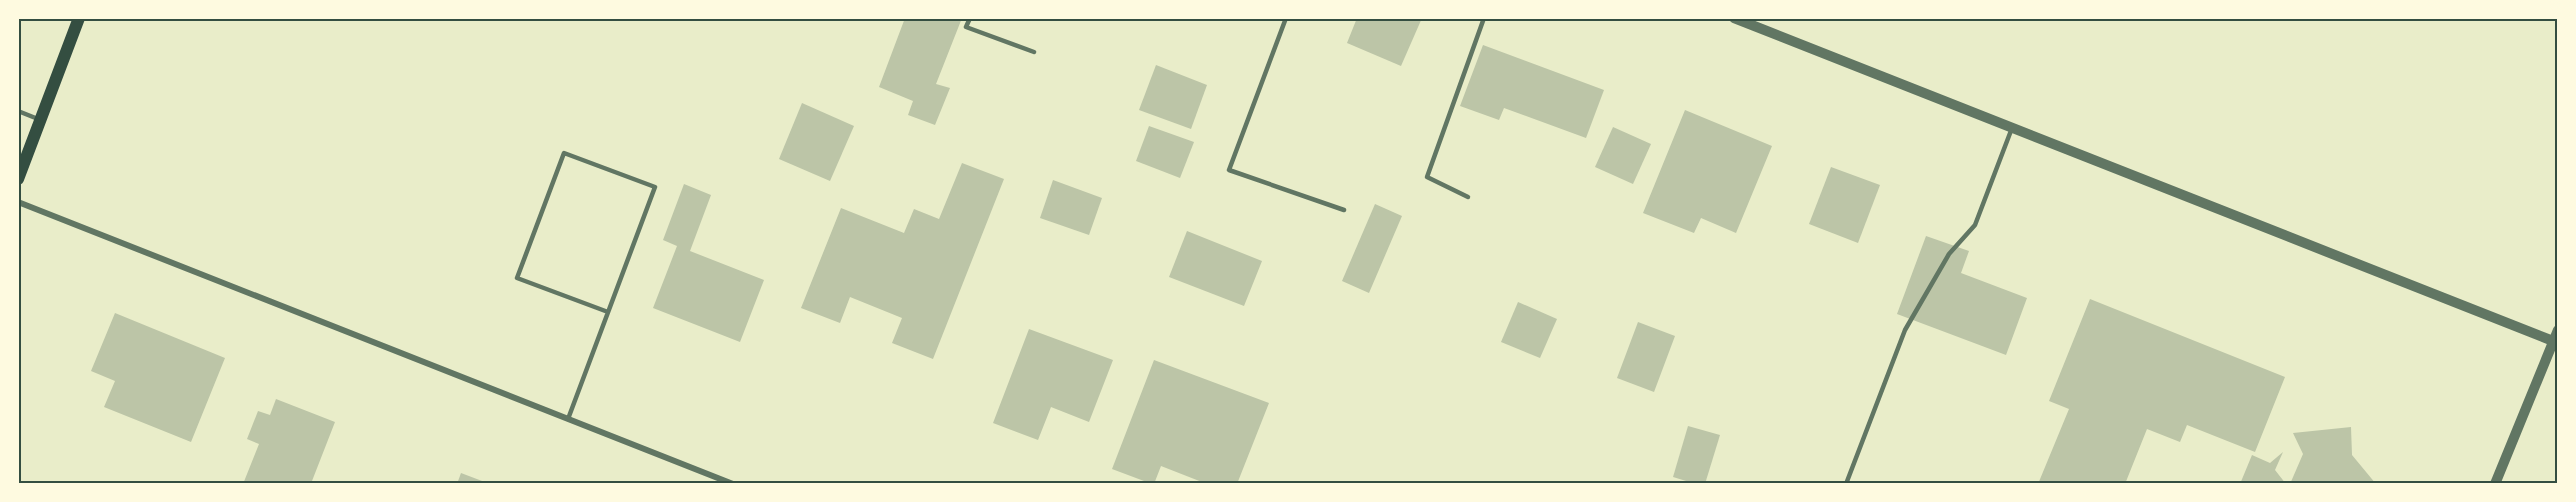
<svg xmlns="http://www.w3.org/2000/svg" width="2576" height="502" viewBox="0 0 2576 502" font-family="Jost,sans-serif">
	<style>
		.building { fill: #bcc5a7 }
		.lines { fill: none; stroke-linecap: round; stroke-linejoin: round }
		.service { stroke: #617663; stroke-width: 4.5 }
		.minor { stroke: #617663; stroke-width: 6 }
		.tertiary { stroke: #617663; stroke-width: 10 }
		.secondary { stroke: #344e41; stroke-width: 12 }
		.neatline { fill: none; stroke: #344e41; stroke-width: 2 }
	</style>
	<rect width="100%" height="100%" fill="#e9edc9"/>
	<g class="building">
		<polygon points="905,18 962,18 936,84 950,88 935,125 908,115 913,101 879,87"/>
		<polygon points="1357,18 1422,18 1401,66 1347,43"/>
		<polygon points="1483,45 1604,90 1586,138 1504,108 1499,120 1460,106"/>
		<polygon points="1156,65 1207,85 1191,129 1139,110"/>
		<polygon points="802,103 854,126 830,181 779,159"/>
		<polygon points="1685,110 1772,146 1736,233 1701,218 1694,233 1643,213"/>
		<polygon points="1149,126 1194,142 1180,178 1136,161"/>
		<polygon points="1613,127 1651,144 1633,184 1595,167"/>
		<polygon points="962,163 1004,179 933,359 892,343 902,318 850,297 840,323 801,308 841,208 904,233 914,209 939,219"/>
		<polygon points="1831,167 1880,185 1858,243 1809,224"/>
		<polygon points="1053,180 1102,198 1089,235 1040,218"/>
		<polygon points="684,184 711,195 690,251 764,280 740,342 653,308 677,246 663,240"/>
		<polygon points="1375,204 1402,216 1369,293 1342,281"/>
		<polygon points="1187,231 1262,261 1244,306 1169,277"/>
		<polygon points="1926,236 1969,251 1961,273 2027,298 2006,355 1897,314"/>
		<polygon points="2090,299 2285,377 2255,452 2187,425 2180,442 2147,429 2125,484 2038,484 2069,409 2049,401"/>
		<polygon points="1518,302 1557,319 1540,358 1501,342"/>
		<polygon points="115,313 225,358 191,442 104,407 115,381 91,371"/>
		<polygon points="1638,322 1675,336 1654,392 1617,378"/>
		<polygon points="1029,329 1113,360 1089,422 1051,407 1038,440 993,423"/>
		<polygon points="1154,360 1269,403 1237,484 1207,484 1161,466 1154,484 1152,484 1112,469"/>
		<polygon points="276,399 335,422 312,481 319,484 243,484 259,444 247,439 258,411 270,415"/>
		<polygon points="1688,426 1720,435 1705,484 1696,484 1673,477"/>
		<polygon points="2351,427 2352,455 2376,484 2290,484 2303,454 2293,433"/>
		<polygon points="2283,452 2275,470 2286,484 2240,484 2252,455 2270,463"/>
		<polygon points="461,473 490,484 457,484"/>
	</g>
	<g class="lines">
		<g class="service">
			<polyline points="970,18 966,27 1034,52"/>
			<polyline points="1286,18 1229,170 1344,210"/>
			<polyline points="18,111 38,119"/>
			<polyline points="1468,197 1427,177 1484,18"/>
			<polyline points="568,419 655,187 564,153 517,278 608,312"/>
			<polyline points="1846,484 1905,330 1949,254 1975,225 2012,128"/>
		</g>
		<polyline class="minor" points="18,202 733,484"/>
		<g class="tertiary">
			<polyline points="1734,18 2553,341"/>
			<polyline points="2495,484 2558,330"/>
		</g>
		<polyline class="secondary" points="18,179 79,18"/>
	</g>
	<rect width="2576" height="502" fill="none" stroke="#fefae0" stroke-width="39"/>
	<rect x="20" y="20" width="2536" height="462" class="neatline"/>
</svg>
